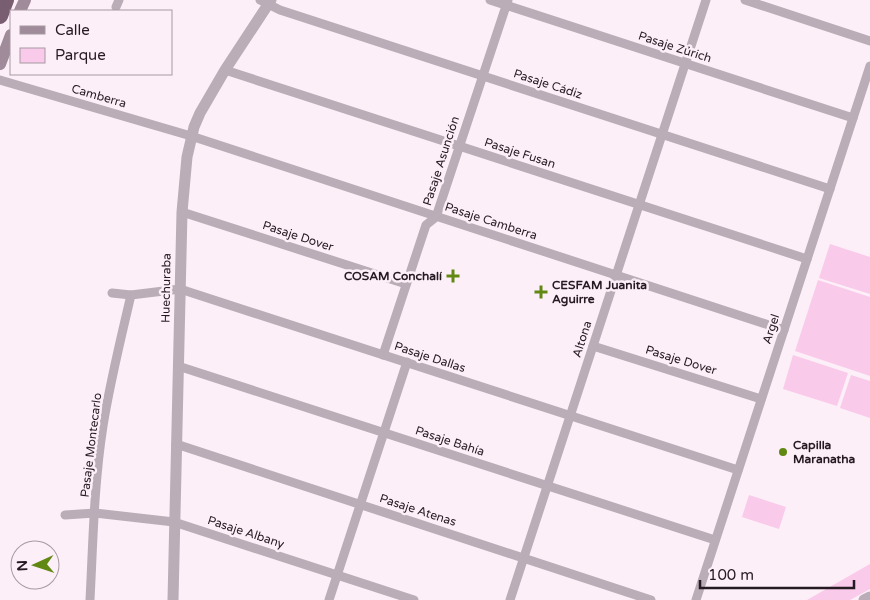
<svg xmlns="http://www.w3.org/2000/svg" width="870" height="600" viewBox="0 0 870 600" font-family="'Varela Round',sans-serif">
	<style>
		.green { fill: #f9caea }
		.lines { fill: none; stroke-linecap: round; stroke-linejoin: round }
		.minor { stroke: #bbadb7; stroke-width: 9 }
		.tertiary { stroke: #bbadb7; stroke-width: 11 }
		.secondary { stroke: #9f8b99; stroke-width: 12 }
		.motorway { stroke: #795e71; stroke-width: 16 }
		.poi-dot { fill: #618812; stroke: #fdeff8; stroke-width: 2 }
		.labels { text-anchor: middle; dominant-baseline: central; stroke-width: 5; stroke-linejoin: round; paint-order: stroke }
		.street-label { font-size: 12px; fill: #261a22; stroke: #fdeff8 }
		.poi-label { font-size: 12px; font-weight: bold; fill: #261a22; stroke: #fdeff8; text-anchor: start }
	</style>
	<rect width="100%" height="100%" fill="#fdeff8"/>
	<g class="green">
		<polygon points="830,244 870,257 870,294 819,278"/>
		<polygon points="818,280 870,297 870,376 795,351"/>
		<polygon points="793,355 848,373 837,406 783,389"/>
		<polygon points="851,375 870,381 870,418 840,408"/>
		<polygon points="749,495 786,507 779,529 742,517"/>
		<polygon points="870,564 870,589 850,600 807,600"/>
	</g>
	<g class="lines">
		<g class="minor">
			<polyline points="260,0 280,10 830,189"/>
			<polyline points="490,0 853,118"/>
			<polyline points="745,0 870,41"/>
			<polyline points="116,7 119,0"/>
			<polyline points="225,70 807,259"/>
			<polyline points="0,80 191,136 784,330"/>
			<polyline points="182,212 406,284"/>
			<polyline points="112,293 131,295 180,289 738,470"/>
			<polyline points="593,346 761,399"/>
			<polyline points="383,355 426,225 436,217 508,0"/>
			<polyline points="178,366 715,540"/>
			<polyline points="176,444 651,600"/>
			<polyline points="65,515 95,513 174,522 414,600"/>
			<path d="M90,600C93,542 94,483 103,426C110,382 121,338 131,295"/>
			<polyline points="329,600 407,362"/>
			<polyline points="510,600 706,0"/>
			<polyline points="696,600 870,66"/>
		</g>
		<g class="tertiary">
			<polyline points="173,600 182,212 187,157 194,127 200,113 225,70 271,0"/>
			<polyline points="864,600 870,597"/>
		</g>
		<g class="secondary">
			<polyline points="20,11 25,0"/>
			<polyline points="0,64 11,35"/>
		</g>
		<polyline class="motorway" points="0,16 6,0"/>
	</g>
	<g class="poi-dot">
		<path d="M450.5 268.5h5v5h5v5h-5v5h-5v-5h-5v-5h5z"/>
		<path d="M538.5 284.5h5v5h5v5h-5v5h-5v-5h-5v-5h5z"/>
		<circle cx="783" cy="452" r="5"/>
	</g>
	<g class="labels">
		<g class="street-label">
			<text transform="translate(675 47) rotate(18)">Pasaje Zúrich</text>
			<text transform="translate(548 84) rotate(18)">Pasaje Cádiz</text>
			<text transform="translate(99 96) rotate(16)">Camberra</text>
			<text transform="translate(520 153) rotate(18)">Pasaje Fusan</text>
			<text transform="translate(441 161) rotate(-72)">Pasaje Asunción</text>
			<text transform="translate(491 221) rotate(18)">Pasaje Camberra</text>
			<text transform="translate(298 236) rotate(18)">Pasaje Dover</text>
			<text transform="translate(166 288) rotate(-89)">Huechuraba</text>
			<text transform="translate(771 329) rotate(-72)">Argel</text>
			<text transform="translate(582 339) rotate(-72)">Altona</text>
			<text transform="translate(430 357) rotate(18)">Pasaje Dallas</text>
			<text transform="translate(681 360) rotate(17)">Pasaje Dover</text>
			<text transform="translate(450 441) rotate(18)">Pasaje Bahía</text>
			<text transform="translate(91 445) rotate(-83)">Pasaje Montecarlo</text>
			<text transform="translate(418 510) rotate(18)">Pasaje Atenas</text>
			<text transform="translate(246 532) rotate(18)">Pasaje Albany</text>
		</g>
		<g class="poi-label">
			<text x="442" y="276" text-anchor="end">COSAM Conchalí</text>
			<text x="552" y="285">CESFAM Juanita<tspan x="552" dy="14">Aguirre</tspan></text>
			<text x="793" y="445">Capilla<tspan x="793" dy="14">Maranatha</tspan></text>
		</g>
	</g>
	<rect x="10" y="10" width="162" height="65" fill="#fdeff8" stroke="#a79aa2"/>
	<rect x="20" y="26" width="25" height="8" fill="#9f8b99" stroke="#a79aa2"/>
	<text x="55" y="35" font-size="15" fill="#261a22">Calle</text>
	<rect x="20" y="48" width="25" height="15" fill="#f9caea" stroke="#a79aa2"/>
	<text x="55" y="60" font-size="15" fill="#261a22">Parque</text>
	<g transform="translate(35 565) rotate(267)"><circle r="24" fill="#fdeff8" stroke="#a79aa2"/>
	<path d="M0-4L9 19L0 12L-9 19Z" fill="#618812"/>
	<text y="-8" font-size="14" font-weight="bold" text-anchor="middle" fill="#261a22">N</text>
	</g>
	<path d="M700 580v8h154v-8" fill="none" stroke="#261a22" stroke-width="2.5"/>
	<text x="708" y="580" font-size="15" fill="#261a22" stroke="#fdeff8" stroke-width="4" paint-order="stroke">100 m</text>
</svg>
